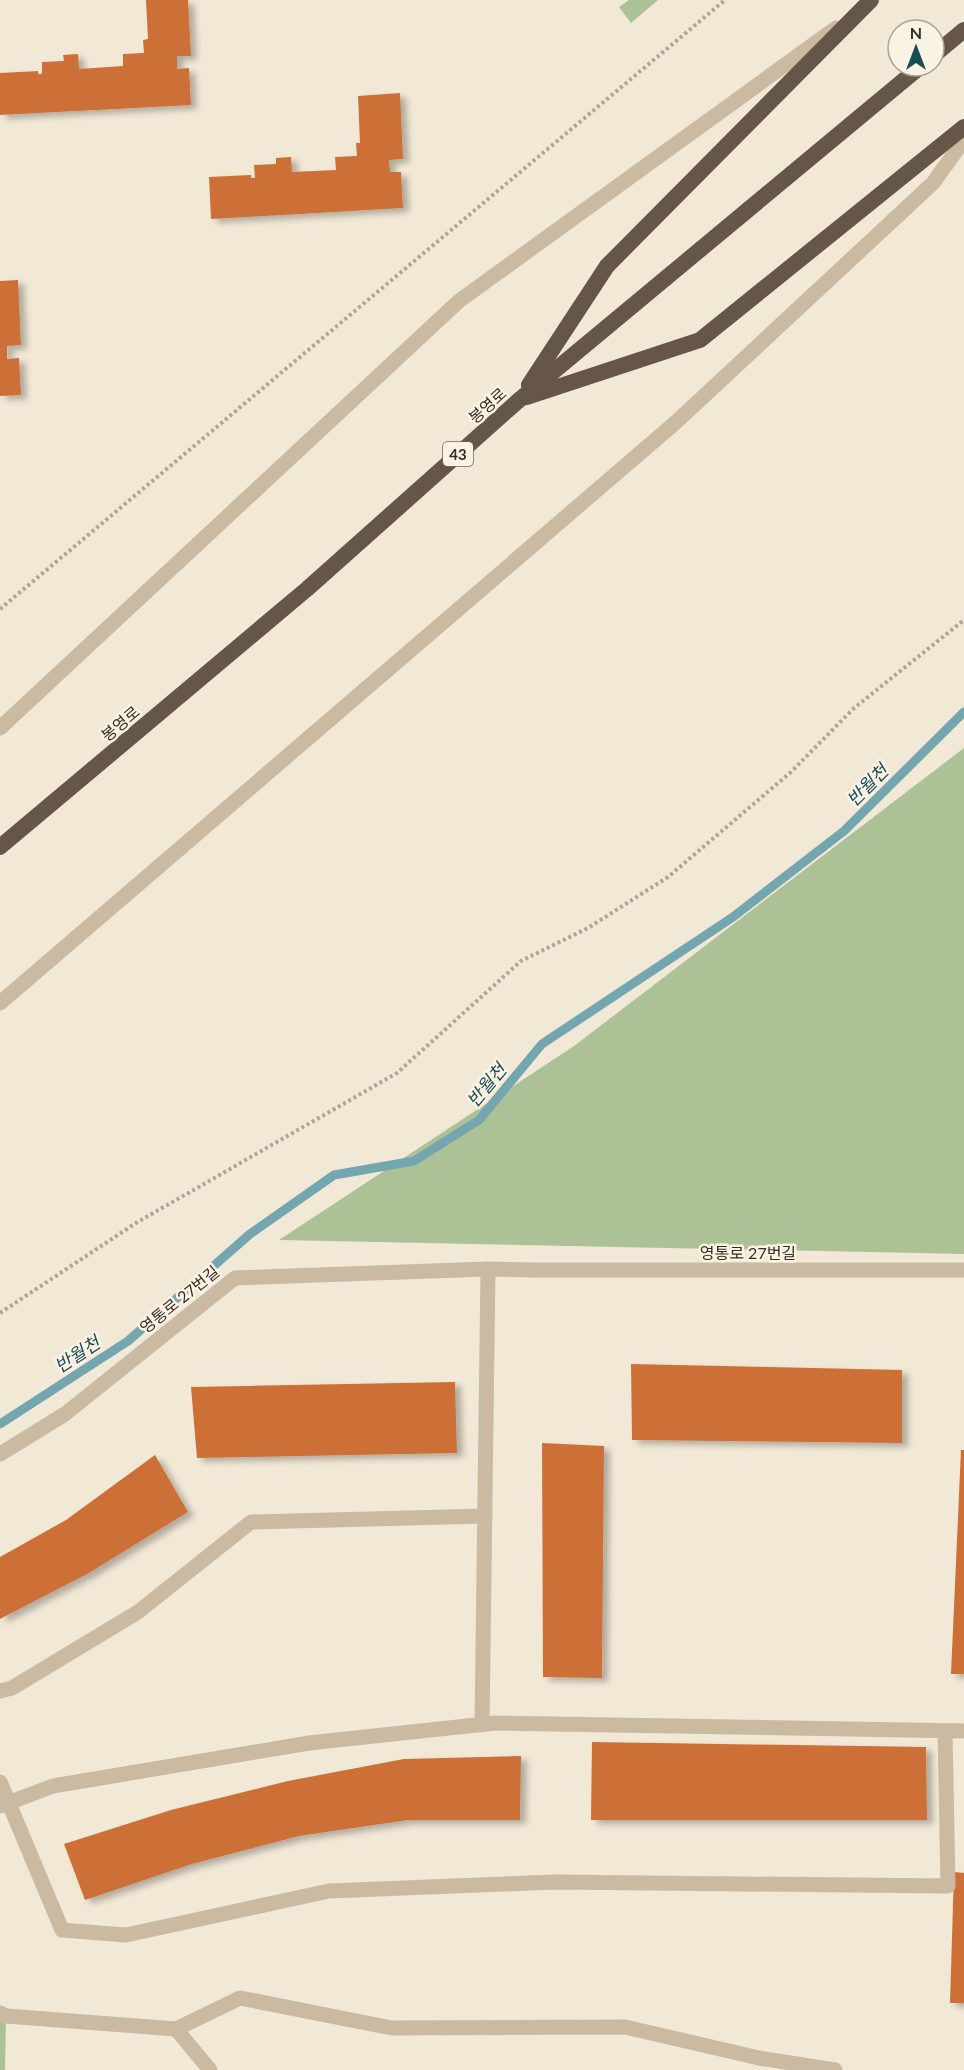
<svg xmlns="http://www.w3.org/2000/svg" width="964" height="2070" viewBox="0 0 964 2070" font-family="Lato,'Noto Sans KR',sans-serif">
	<style>
		.green { fill: #adc196 }
		.lines { fill: none; stroke-linecap: round; stroke-linejoin: round }
		.stream { stroke: #74a6b0; stroke-width: 9 }
		.building { fill: #cd7039; filter: url(#shadow) }
		.path { stroke: #b6a48c; stroke-width: 4; stroke-dasharray: 3 3; stroke-linecap: butt }
		.service { stroke: #cabaa2; stroke-width: 15 }
		.minor { stroke: #cabaa2; stroke-width: 15 }
		.trunk { stroke: #665648; stroke-width: 16 }
		.labels { text-anchor: middle; dominant-baseline: central; stroke-width: 5; stroke-linejoin: round; paint-order: stroke }
		.shield { fill: #faf2e2; stroke: #6f675e; stroke-width: 1.5 }
		.shield-label { font-size: 15px; font-weight: bold; fill: #342c25 }
		.street-label { font-size: 16px; fill: #342c25; stroke: #faf2e2 }
		.water-label { font-size: 18px; font-style: italic; fill: #184b58; stroke: #faf2e2 }
	</style>
	<defs>
		<filter id="shadow"><feDropShadow dx="6" dy="4" stdDeviation="3" flood-color="#0004"/></filter>
	</defs>
	<rect width="100%" height="100%" fill="#f2e8d6"/>
	<g class="green">
		<polygon points="629,0 658,0 631,23 619,7"/>
		<polygon points="964,748 964,1254 279,1240 574,1046"/>
		<polygon points="0,2013 6,2016 5,2070 0,2070"/>
	</g>
	<g class="lines">
		<polyline class="stream" points="0,1424 128,1341 250,1234 334,1175 414,1161 479,1120 542,1044 733,917 844,831 964,712"/>
	</g>
	<g class="building">
		<polygon points="146,0 188,0 191,56 177,56 177,69 189,68 191,105 0,115 0,73 38,71 38,74 42,74 42,62 64,61 63,55 78,54 79,69 123,66 123,54 144,53 143,40 148,39"/>
		<polygon points="400,93 403,159 389,160 390,172 401,172 403,208 211,219 209,177 251,175 251,178 255,178 254,165 276,164 276,158 291,157 292,172 336,170 335,157 357,156 356,143 360,143 358,96"/>
		<polygon points="18,280 21,345 7,346 7,359 19,358 21,395 0,396 0,281"/>
		<polygon points="631,1364 902,1370 902,1443 632,1440"/>
		<polygon points="455,1382 457,1453 197,1458 191,1387"/>
		<polygon points="542,1443 604,1446 602,1678 543,1677"/>
		<polygon points="961,1450 964,1450 964,1674 951,1674"/>
		<polygon points="155,1455 188,1512 89,1573 0,1619 0,1557 66,1520"/>
		<polygon points="592,1742 926,1747 927,1820 591,1820"/>
		<polygon points="521,1756 520,1820 408,1820 299,1836 192,1864 85,1900 64,1844 171,1810 288,1781 404,1759"/>
		<polygon points="954,1872 964,1873 964,2003 950,2003"/>
	</g>
	<g class="lines">
		<g class="path">
			<polyline points="0,609 725,0"/>
			<polyline points="0,1313 136,1223 397,1073 521,961 588,928 668,877 791,772 853,709 964,620"/>
		</g>
		<g class="service">
			<polyline points="0,728 459,301 836,28"/>
			<polyline points="0,1003 675,423 933,183 964,140"/>
			<polyline points="0,1691 12,1688 138,1612 251,1522 485,1516"/>
			<polyline points="482,1725 488,1269 532,1270"/>
			<polyline points="0,1782 62,1930 126,1935 329,1891 555,1882 948,1886 945,1731"/>
			<polyline points="0,1806 53,1786 309,1743 495,1723 964,1731"/>
			<polyline points="176,2029 210,2070"/>
		</g>
		<g class="minor">
			<polyline points="532,1270 964,1270"/>
			<polyline points="0,1454 65,1414 235,1278 488,1269"/>
			<polyline points="0,2013 6,2016 176,2029 240,1998 392,2028 625,2027 759,2058 835,2070"/>
		</g>
		<g class="trunk">
			<polyline points="934,55 964,30"/>
			<polyline points="529,385 607,266 871,0"/>
			<polyline points="527,397 700,340 964,127"/>
			<polyline points="0,847 307,589 518,401 921,66"/>
		</g>
	</g>
	<g class="labels">
		<rect class="shield" x="443" y="442" width="30" height="24" rx="4.5"/>
		<g class="shield-label">
			<text x="458" y="454">43</text>
		</g>
		<g class="street-label">
			<text transform="translate(487 405) rotate(-42)">봉영로</text>
			<text transform="translate(120 723) rotate(-40)">봉영로</text>
			<text x="748" y="1252">영통로 27번길</text>
			<text transform="translate(179 1299) rotate(-39)">영통로 27번길</text>
		</g>
		<g class="water-label">
			<text transform="translate(867 785) rotate(-45)">반월천</text>
			<text transform="translate(486 1085) rotate(-50)">반월천</text>
			<text transform="translate(77 1354) rotate(-33)">반월천</text>
		</g>
	</g>
	<g transform="translate(916 48)"><circle r="28" fill="#faf2e2" stroke="#aba396" stroke-width="1.5"/>
	<path d="M0-4.5L10 22L0 15L-10 22Z" fill="#184b58"/>
	<text y="-9" font-size="16" font-weight="bold" text-anchor="middle" fill="#342c25">N</text>
	</g>
</svg>
